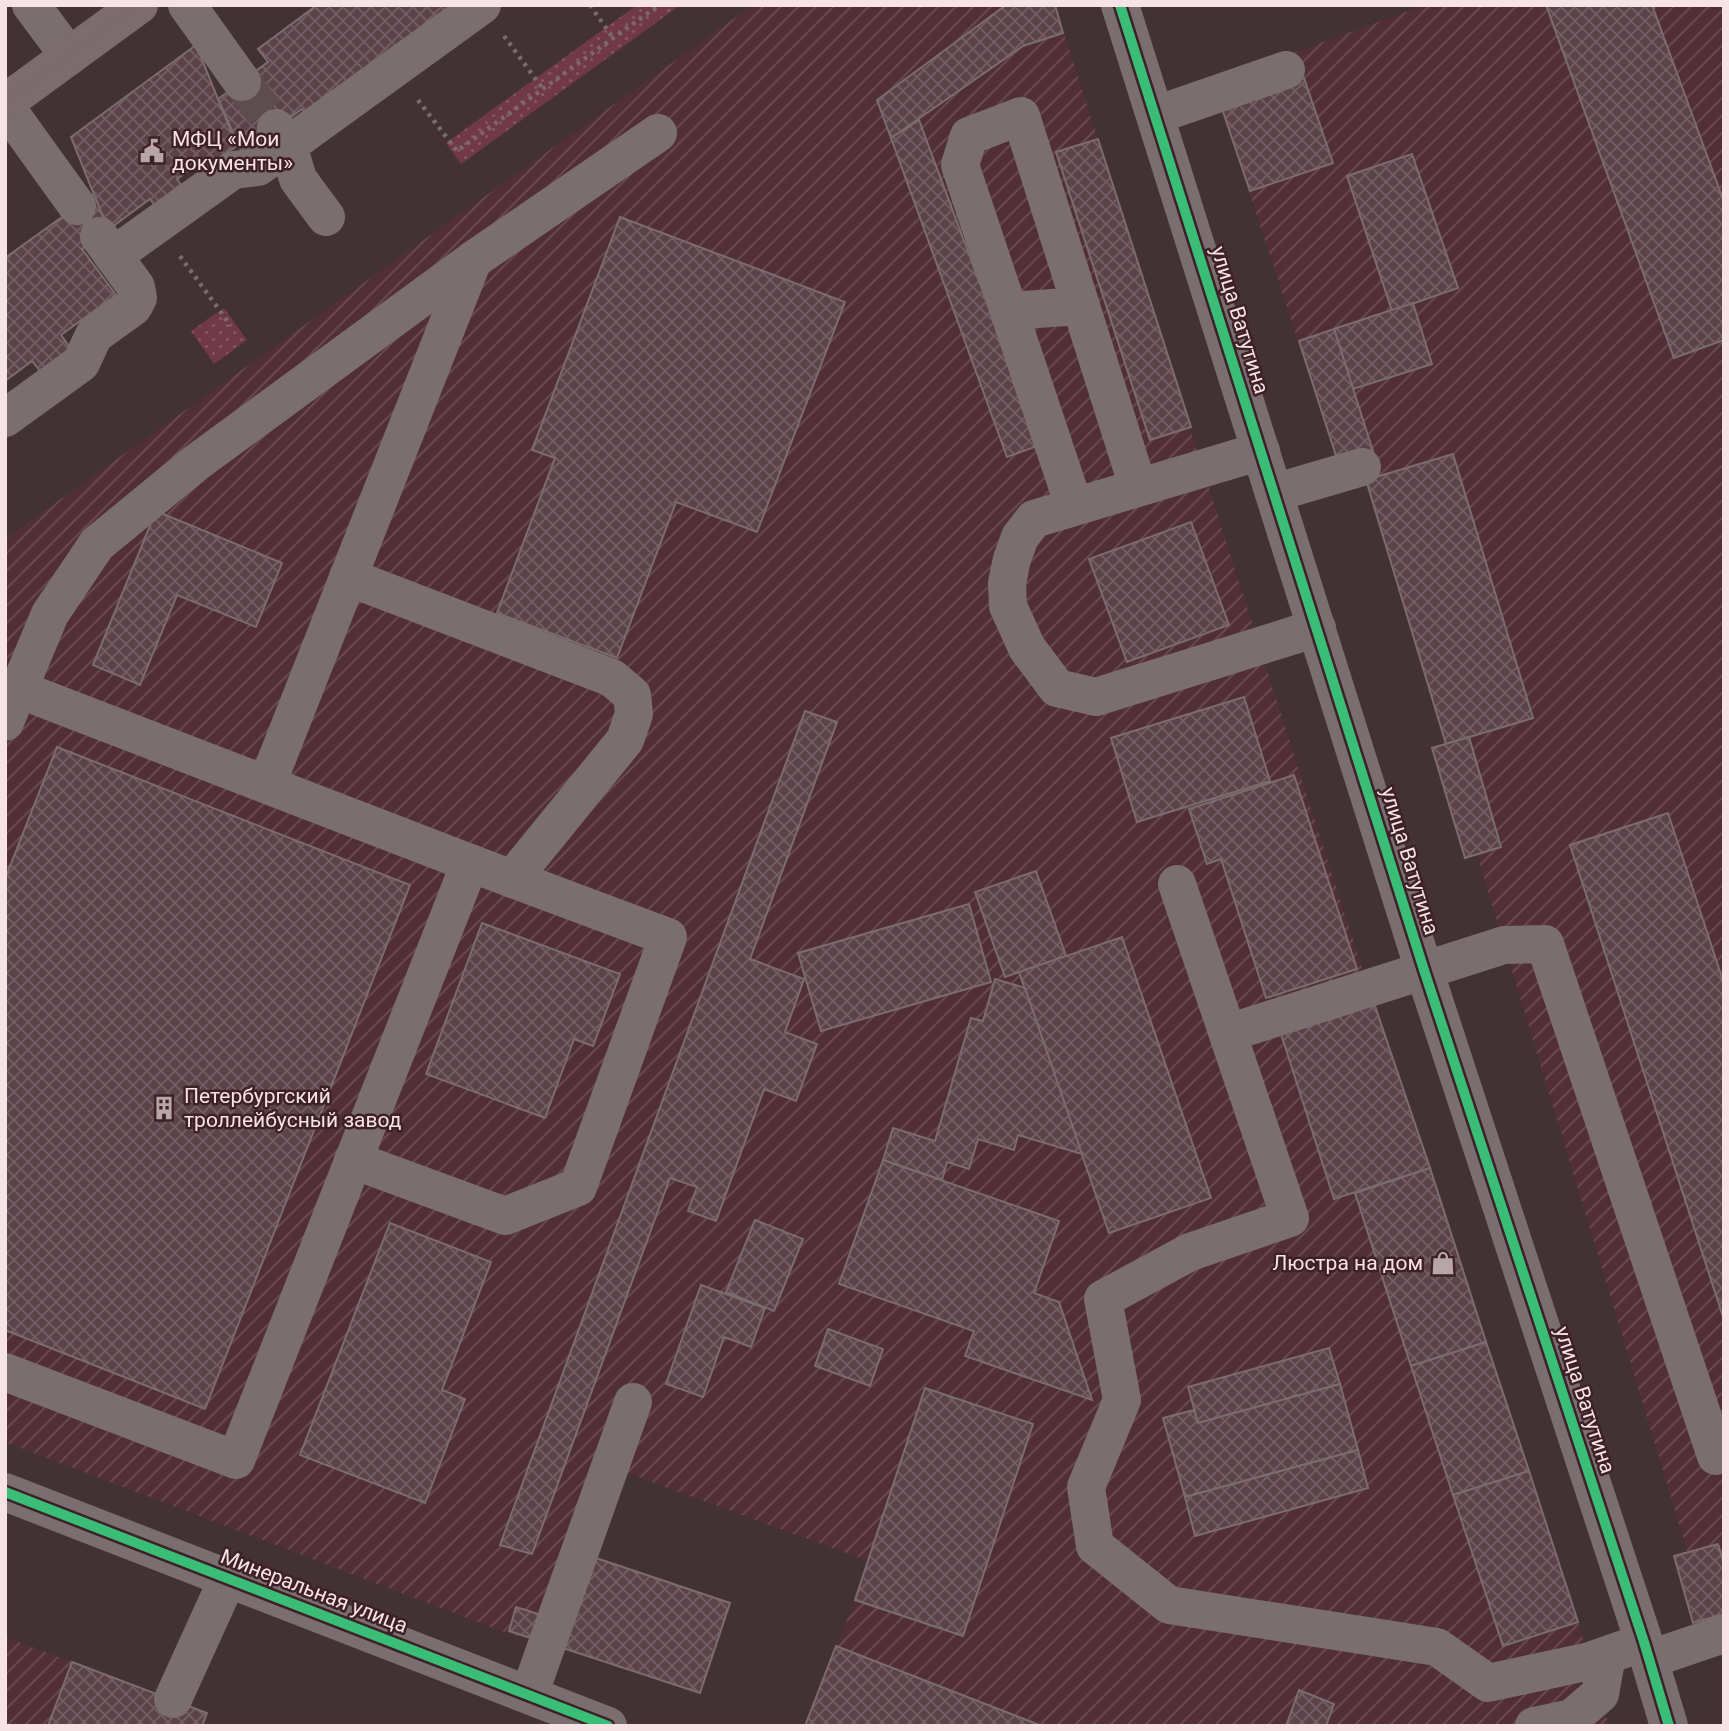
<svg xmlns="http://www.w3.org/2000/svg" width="1729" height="1731" viewBox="0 0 1729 1731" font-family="Roboto,sans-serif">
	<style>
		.industrial { fill: url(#industrial-furrows) }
		.grass { fill: url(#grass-dots) }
		.building { fill: url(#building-cross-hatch); stroke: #7a6c6f; stroke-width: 2 }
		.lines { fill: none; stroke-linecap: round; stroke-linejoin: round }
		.minor-tunnel { stroke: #5d4d50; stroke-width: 38; stroke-dasharray: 38 19; stroke-linecap: butt }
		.path { stroke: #786a6d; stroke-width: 4.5; stroke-dasharray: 3.5 5; stroke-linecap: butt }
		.minor { stroke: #7a6e70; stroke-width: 38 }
		.major { stroke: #7c6b6f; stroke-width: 38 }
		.tram { stroke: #7d6f72; stroke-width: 2 }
		.cycleway-casing { stroke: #3e2128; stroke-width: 15 }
		.cycleway { stroke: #3abd76; stroke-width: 10 }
		.labels { text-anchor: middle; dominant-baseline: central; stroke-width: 5; stroke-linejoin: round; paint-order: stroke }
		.poi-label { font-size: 21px; fill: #f7e3e6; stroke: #3e2128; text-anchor: start }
		.street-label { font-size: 21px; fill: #f7e3e6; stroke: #3e2128 }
	</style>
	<defs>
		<pattern id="industrial-furrows" width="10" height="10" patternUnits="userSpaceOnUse" patternTransform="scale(1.75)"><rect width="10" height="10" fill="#522f38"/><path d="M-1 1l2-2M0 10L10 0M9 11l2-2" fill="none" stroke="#6c4d55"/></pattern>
		<pattern id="grass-dots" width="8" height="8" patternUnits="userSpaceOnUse" patternTransform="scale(1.75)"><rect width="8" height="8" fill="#713948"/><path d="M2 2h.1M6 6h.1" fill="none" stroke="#865662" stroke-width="1.8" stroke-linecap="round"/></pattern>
		<pattern id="building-cross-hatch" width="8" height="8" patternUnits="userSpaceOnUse" patternTransform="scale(1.75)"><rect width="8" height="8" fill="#5c434a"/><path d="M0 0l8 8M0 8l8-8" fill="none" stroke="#745e64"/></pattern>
	</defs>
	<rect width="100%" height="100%" fill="#423236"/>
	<g class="industrial">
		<polygon points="753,5 1055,5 1368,987 1578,1622 1609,1726 805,1726 855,1600 868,1561 624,1472 546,1645 504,1632 5,1442 5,539"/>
		<polygon points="1425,5 1724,5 1724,1564 1718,1544 1688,1553 1477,855 1465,858 1432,748 1445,743 1366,480 1338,462 1213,82"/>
		<polygon points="5,1637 207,1713 202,1726 5,1726"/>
	</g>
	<g class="grass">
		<polygon points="637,5 679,6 461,164 446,143"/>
		<polygon points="224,308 247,340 214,364 191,331"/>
	</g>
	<g class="building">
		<polygon points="317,5 457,5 306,115 302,109 242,153 218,99 268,62 258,49"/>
		<polygon points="1006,5 1055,5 1063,33 1023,46 891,138 877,100"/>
		<polygon points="1546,5 1652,5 1724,202 1724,340 1674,358"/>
		<polygon points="196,45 237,146 212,163 208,157 177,179 186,192 160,212 150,199 108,230 71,137"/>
		<polygon points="1304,78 1333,163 1250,191 1221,106"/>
		<polygon points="919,120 1040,445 1007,457 891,138"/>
		<polygon points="1098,139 1191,427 1150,440 1056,152"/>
		<polygon points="1412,154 1458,288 1392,311 1347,176"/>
		<polygon points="94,194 108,230 82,249 116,295 61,335 71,349 40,371 32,361 5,381 5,258"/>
		<polygon points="620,217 845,302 757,532 676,502 617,658 497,613 555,458 532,450"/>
		<polygon points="1413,303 1432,364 1353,389 1334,329"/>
		<polygon points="1334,329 1373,451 1338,462 1299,341"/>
		<polygon points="1453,454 1533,718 1446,744 1366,480"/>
		<polygon points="156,511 282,563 256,627 177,595 140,685 93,665"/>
		<polygon points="1191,522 1229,625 1127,662 1089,559"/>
		<polygon points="1244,697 1270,781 1137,822 1111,738"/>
		<polygon points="805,711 837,722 750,959 804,979 785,1032 817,1044 796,1101 764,1089 716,1221 688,1211 697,1187 670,1178 532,1554 500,1545"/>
		<polygon points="1469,737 1501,847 1465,858 1432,748"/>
		<polygon points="57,747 410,885 205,1409 5,1330 5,879"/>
		<polygon points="1294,775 1357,969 1266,998 1221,859 1207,864 1189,809"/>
		<polygon points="1668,813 1724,984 1724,1320 1570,845"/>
		<polygon points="1036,871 1066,956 1005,977 975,892"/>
		<polygon points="969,904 991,982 821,1031 798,953"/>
		<polygon points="482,923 620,974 593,1046 574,1039 545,1118 426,1074"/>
		<polygon points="1122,937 1211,1198 1109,1233 1019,972"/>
		<polygon points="995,979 1025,988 1082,1154 1018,1135 1014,1150 978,1139 969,1169 947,1162 942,1180 883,1160 893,1128 935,1141 971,1018 983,1021"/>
		<polygon points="1374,1003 1430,1168 1334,1199 1281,1034"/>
		<polygon points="883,1160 1059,1221 1034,1293 1059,1302 1092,1400 965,1356 974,1331 839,1284"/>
		<polygon points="1430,1168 1486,1342 1411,1366 1355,1193"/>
		<polygon points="755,1220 803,1239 774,1311 726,1292"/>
		<polygon points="390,1223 491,1262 442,1390 465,1399 425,1503 300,1455"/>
		<polygon points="701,1285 765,1308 751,1347 724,1337 703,1397 666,1384"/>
		<polygon points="828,1329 883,1349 870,1386 815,1366"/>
		<polygon points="1486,1342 1529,1471 1453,1495 1411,1366"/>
		<polygon points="1329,1348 1340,1384 1198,1423 1188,1387"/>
		<polygon points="1340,1384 1358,1450 1185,1497 1163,1418 1194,1410 1198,1423"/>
		<polygon points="925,1388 1033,1424 963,1636 855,1600"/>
		<polygon points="1358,1450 1368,1488 1195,1536 1185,1497"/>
		<polygon points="1529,1471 1578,1622 1503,1646 1453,1495"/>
		<polygon points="1718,1544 1724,1564 1724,1614 1693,1623 1674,1556"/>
		<polygon points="593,1557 730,1603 700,1693 563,1648"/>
		<polygon points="516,1607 544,1616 537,1640 509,1631"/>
		<polygon points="836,1646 1042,1726 805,1726"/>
		<polygon points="72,1662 207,1713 202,1726 48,1726"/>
		<polygon points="1299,1690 1334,1704 1326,1726 1286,1726"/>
	</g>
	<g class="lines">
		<polyline class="minor-tunnel" points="242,82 276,128"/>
		<g class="path">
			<polyline points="590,5 613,38"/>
			<polyline points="504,36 543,89"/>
			<polyline points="418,100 457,151 659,5"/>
			<polyline points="180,256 231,326"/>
		</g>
		<g class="minor">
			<polyline points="31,5 69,56"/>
			<polyline points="187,5 242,82"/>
			<polyline points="1120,5 1424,970 1644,1642 1669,1726"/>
			<polyline points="5,106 77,206"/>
			<polyline points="1156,115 1286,70"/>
			<polyline points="276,128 288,145 298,179 326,217"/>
			<polyline points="113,256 233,170 258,167 482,5"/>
			<polyline points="1010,311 1081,306"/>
			<polyline points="5,418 81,363 94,335 133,307 138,298 136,287 99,236"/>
			<polyline points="1261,451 1034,519 1020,537 1012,559 1007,583 1008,606 1027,648 1057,688 1096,697 1317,628"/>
			<polyline points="1274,493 1362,467"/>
			<polyline points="1074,506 960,165 969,136 1021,116 1138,487"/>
			<polyline points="348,577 612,678 632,695 634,714 625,740 512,879"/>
			<polyline points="18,689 470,863 668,937 578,1187 505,1216 353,1160"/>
			<polyline points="5,722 50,614 97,544 197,462 473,260 658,133"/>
			<polyline points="267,784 473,260"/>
			<polyline points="1177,884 1290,1218 1190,1252 1103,1299 1122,1400 1086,1487 1095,1546 1169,1605 1437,1647 1488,1683 1590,1661 1644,1642"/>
			<polyline points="1228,1033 1504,945 1545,944 1716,1456"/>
			<polyline points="5,1372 236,1460 470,863"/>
			<polyline points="5,1492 608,1726"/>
			<polyline points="1650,1659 1724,1634"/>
			<polyline points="529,1695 633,1402"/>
			<polyline points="173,1699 228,1578"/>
			<polyline points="1534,1726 1572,1718 1600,1694 1607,1655"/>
		</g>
		<polyline class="major" points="5,103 139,5"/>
		<g class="tram">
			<polyline points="5,89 120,5"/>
			<polyline points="5,115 154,5"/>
		</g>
		<g class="cycleway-casing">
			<g id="cycleway">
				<polyline points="1120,5 1424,970 1644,1642 1669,1726"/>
				<polyline points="5,1492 608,1726"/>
			</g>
		</g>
		<use href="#cycleway" class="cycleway"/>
	</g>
	<defs>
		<g id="civic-bare" transform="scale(1.89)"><path d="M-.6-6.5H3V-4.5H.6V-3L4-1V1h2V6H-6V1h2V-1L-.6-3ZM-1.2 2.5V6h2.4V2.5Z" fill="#b8a5a8" stroke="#3e2128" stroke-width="2.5" paint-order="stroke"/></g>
		<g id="building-bare" transform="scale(1.89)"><path d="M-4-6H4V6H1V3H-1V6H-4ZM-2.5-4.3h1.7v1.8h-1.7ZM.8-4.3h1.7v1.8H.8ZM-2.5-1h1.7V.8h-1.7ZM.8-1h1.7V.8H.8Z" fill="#b8a5a8" stroke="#3e2128" stroke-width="2.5" paint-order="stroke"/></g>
		<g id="shop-bare" transform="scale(1.89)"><path d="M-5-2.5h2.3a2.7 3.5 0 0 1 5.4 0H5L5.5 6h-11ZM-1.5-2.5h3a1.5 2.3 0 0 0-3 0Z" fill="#b8a5a8" stroke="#3e2128" stroke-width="2.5" paint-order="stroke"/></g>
	</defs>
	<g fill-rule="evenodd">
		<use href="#civic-bare" x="152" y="151"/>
		<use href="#building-bare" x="164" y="1108"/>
		<use href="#shop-bare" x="1443" y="1263"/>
	</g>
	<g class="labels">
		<g class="poi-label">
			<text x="172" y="139">МФЦ «Мои<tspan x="172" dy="24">документы»</tspan></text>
			<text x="184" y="1096">Петербургский<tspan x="184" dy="24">троллейбусный завод</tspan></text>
			<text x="1423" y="1263" text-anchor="end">Люстра на дом</text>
		</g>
		<g class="street-label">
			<text transform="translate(1240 320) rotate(73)">улица Ватутина</text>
			<text transform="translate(1410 861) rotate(73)">улица Ватутина</text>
			<text transform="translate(1585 1400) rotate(72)">улица Ватутина</text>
			<text transform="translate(314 1591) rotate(21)">Минеральная улица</text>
		</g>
	</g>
	<rect width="1729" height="1731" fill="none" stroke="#f7e3e6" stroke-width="14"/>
</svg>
